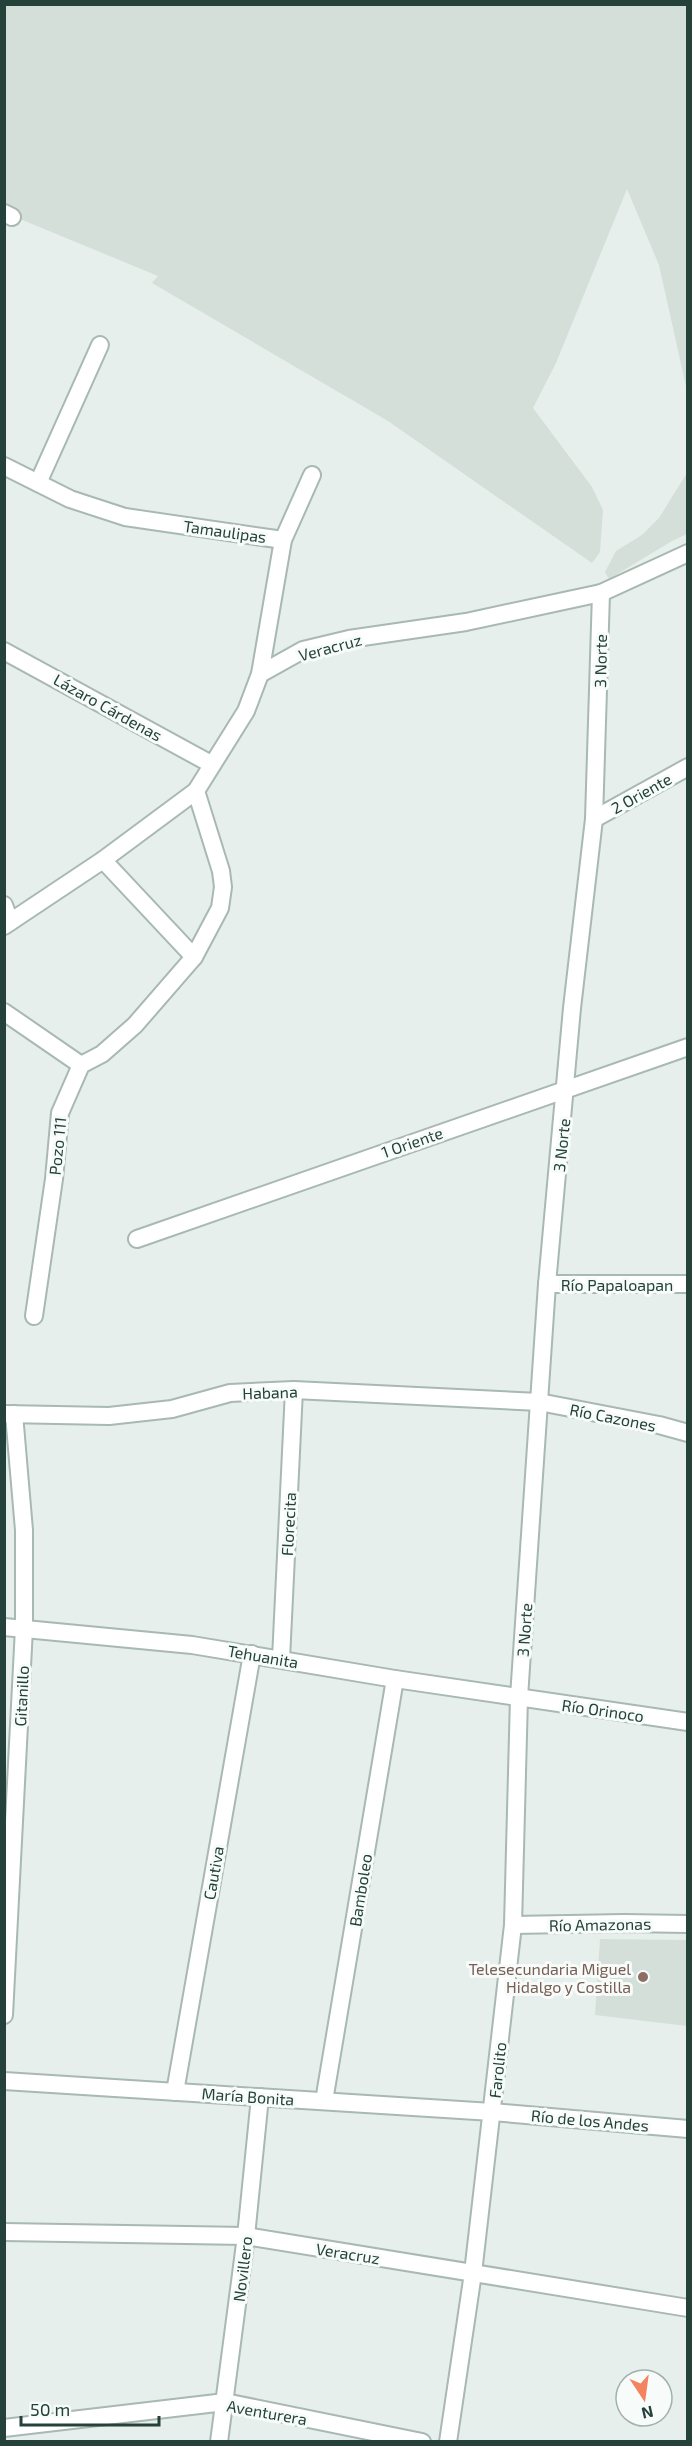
<svg xmlns="http://www.w3.org/2000/svg" width="692" height="2446" viewBox="0 0 692 2446" font-family="'Exo 2',sans-serif">
	<style>
		.built { fill: #d4dfda }
		.lines { fill: none; stroke-linecap: round; stroke-linejoin: round }
		.street-casing { stroke: #a8b8b2; stroke-width: 20 }
		.street { stroke: #fff; stroke-width: 16 }
		.education-dot { fill: #8d6e63; stroke: #f7fbf9; stroke-width: 2 }
		.labels { text-anchor: middle; dominant-baseline: central; stroke-width: 6; stroke-linejoin: round; paint-order: stroke }
		.street-label { font-size: 16px; fill: #24423a; stroke: #f7fbf9 }
		.education-label { font-size: 16px; fill: #785e54; stroke: #f7fbf9; text-anchor: end }
	</style>
	<rect width="100%" height="100%" fill="#e6efeb"/>
	<g class="built">
		<polygon points="4,5 687,5 687,391 659,265 627,189 556,363 533,408 592,487 603,510 600,552 592,563 388,421 152,283 158,276 20,219 5,207"/>
		<polygon points="687,473 687,534 672,541 609,579 605,572 616,551 642,535 659,518"/>
		<polygon points="600,1939 687,1940 687,2026 595,2015"/>
	</g>
	<g class="lines">
		<g class="street-casing">
			<g id="street">
				<polyline points="4,213 12,217"/>
				<polyline points="4,466 70,499 125,517 283,540"/>
				<polyline points="38,483 100,345"/>
				<polyline points="4,651 211,764"/>
				<polyline points="260,674 283,540 312,475"/>
				<polyline points="594,819 688,767"/>
				<polyline points="103,860 194,957"/>
				<polyline points="4,905 10,922"/>
				<polyline points="4,926 103,860 196,791 246,711 260,674 303,650 349,639 466,622 601,593 688,553"/>
				<polyline points="4,1012 81,1065"/>
				<polyline points="137,1239 688,1047"/>
				<polyline points="547,1284 688,1284"/>
				<polyline points="34,1316 54,1179 60,1113 81,1065 102,1054 135,1025 194,957 220,908 223,887 221,871 196,791"/>
				<polyline points="4,1414 109,1416 172,1409 230,1393 294,1390 539,1402 659,1425 688,1433"/>
				<polyline points="4,1627 192,1645 395,1679 688,1722"/>
				<polyline points="281,1659 294,1390"/>
				<polyline points="513,1925 624,1923 688,1924"/>
				<polyline points="4,2015 24,1628 24,1530 14,1414"/>
				<polyline points="4,2081 492,2112 688,2129"/>
				<polyline points="175,2092 252,1654"/>
				<polyline points="324,2101 395,1679"/>
				<polyline points="4,2232 246,2236 688,2308"/>
				<polyline points="4,2428 225,2402 422,2442"/>
				<polyline points="219,2442 246,2236 260,2097"/>
				<polyline points="448,2442 473,2273 513,1925 519,1697 547,1284 572,1008 594,819 601,593"/>
			</g>
		</g>
		<use href="#street" class="street"/>
	</g>
	<circle class="education-dot" cx="643" cy="1977" r="6"/>
	<g class="labels">
		<g class="street-label">
			<text transform="translate(225 531) rotate(8)">Tamaulipas</text>
			<text transform="translate(330 647) rotate(-15)">Veracruz</text>
			<text transform="translate(600 661) rotate(-89)">3 Norte</text>
			<text transform="translate(108 707) rotate(29)">Lázaro Cárdenas</text>
			<text transform="translate(641 793) rotate(-29)">2 Oriente</text>
			<text transform="translate(412 1142) rotate(-19)">1 Oriente</text>
			<text transform="translate(561 1145) rotate(-84)">3 Norte</text>
			<text transform="translate(57 1146) rotate(-84)">Pozo 111</text>
			<text x="617" y="1284">Río Papaloapan</text>
			<text transform="translate(270 1392) rotate(-2)">Habana</text>
			<text transform="translate(613 1417) rotate(11)">Río Cazones</text>
			<text transform="translate(288 1524) rotate(-87)">Florecita</text>
			<text transform="translate(524 1630) rotate(-86)">3 Norte</text>
			<text transform="translate(263 1656) rotate(10)">Tehuanita</text>
			<text transform="translate(21 1696) rotate(-87)">Gitanillo</text>
			<text transform="translate(603 1710) rotate(8)">Río Orinoco</text>
			<text transform="translate(213 1873) rotate(-80)">Cautiva</text>
			<text transform="translate(360 1890) rotate(-81)">Bamboleo</text>
			<text transform="translate(600 1924) rotate(-1)">Río Amazonas</text>
			<text transform="translate(497 2070) rotate(-84)">Farolito</text>
			<text transform="translate(248 2096) rotate(4)">María Bonita</text>
			<text transform="translate(590 2120) rotate(5)">Río de los Andes</text>
			<text transform="translate(348 2253) rotate(9)">Veracruz</text>
			<text transform="translate(242 2269) rotate(-83)">Novillero</text>
			<text transform="translate(267 2412) rotate(10)">Aventurera</text>
		</g>
		<g class="education-label">
			<text x="631" y="1968">Telesecundaria Miguel<tspan x="631" dy="18">Hidalgo y Costilla</tspan></text>
		</g>
	</g>
	<rect width="692" height="2446" fill="none" stroke="#24423a" stroke-width="12"/>
	<g transform="translate(644 2398) rotate(167)"><circle r="28" fill="#f7fbf9" stroke="#a3b1ad" stroke-width="1.5"/>
	<path d="M0-4.5L10 22L0 15L-10 22Z" fill="#f4845f"/>
	<text y="-9" font-size="16" font-weight="bold" text-anchor="middle" fill="#24423a">N</text>
	</g>
	<path d="M21 2416v9h138v-9" fill="none" stroke="#24423a" stroke-width="3"/>
	<text x="30" y="2416" font-size="18" fill="#24423a" stroke="#f7fbf9" stroke-width="4.5" paint-order="stroke">50 m</text>
</svg>
